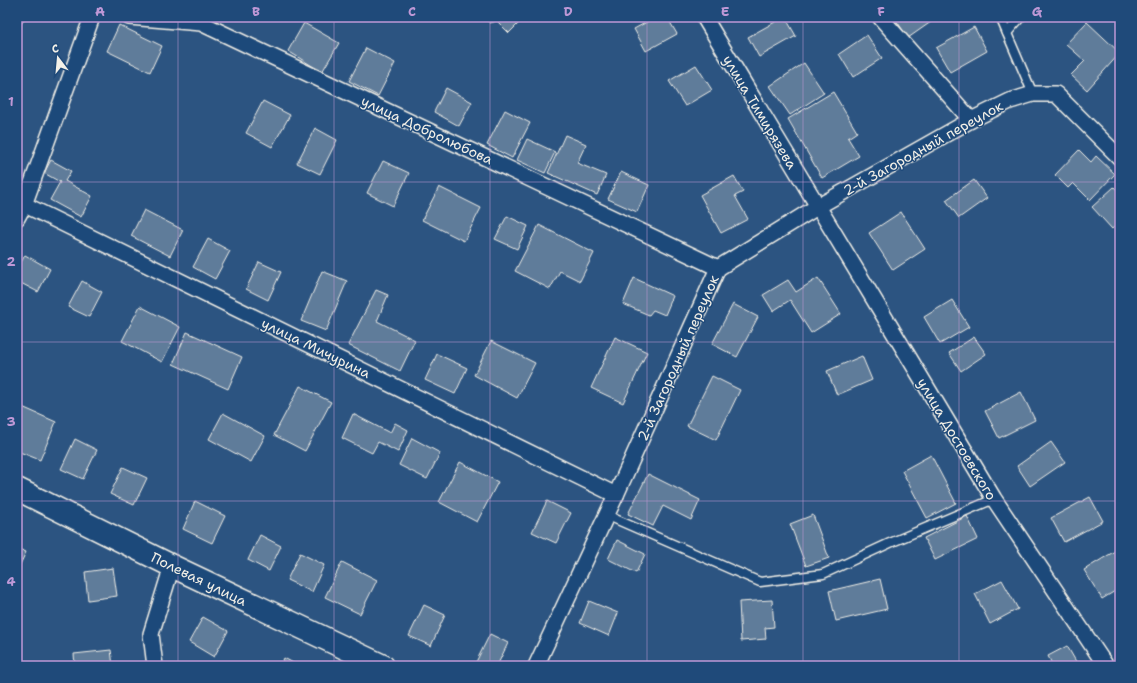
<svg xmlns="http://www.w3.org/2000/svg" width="1137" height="683" viewBox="0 0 1137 683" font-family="'Shantell Sans',sans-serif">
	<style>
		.building { fill: #5e7b9a; stroke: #f4f1e8 }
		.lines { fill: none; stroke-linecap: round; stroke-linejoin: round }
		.lane-casing { stroke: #f4f1e8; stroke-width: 11 }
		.street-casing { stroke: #f4f1e8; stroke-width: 18 }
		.secondary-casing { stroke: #f4f1e8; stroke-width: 25 }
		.lane { stroke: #1f4a7a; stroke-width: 8 }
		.street { stroke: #1f4a7a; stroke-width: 15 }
		.secondary { stroke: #1f4a7a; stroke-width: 22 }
		.grid { fill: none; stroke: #be98d6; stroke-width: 1; stroke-opacity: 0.55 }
		.labels { text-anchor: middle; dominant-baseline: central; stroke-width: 3; stroke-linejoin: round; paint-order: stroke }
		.street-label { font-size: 14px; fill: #f4f1e8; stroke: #1f4a7a }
		.neatline { fill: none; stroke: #be98d6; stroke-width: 1.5 }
		.grid-label { font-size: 13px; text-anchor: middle; font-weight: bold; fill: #be98d6 }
	</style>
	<rect width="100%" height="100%" fill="#2c5481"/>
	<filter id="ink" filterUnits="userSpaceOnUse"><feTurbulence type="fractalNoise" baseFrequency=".025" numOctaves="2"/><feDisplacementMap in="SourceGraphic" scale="8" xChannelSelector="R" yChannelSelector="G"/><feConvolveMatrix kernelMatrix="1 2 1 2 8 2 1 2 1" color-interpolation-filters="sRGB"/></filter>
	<g filter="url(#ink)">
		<g class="building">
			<polygon points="17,17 27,17 17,28"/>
			<polygon points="483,17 525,17 509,33 497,21 490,23"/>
			<polygon points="656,17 667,17 677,34 646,51 634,29"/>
			<polygon points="784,17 785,17 796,36 759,57 748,37"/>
			<polygon points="894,17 938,17 908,38"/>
			<polygon points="1087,22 1120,53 1087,90 1071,75 1085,61 1066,44"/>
			<polygon points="304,23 339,43 322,72 288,51"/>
			<polygon points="119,25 162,46 150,72 107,51"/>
			<polygon points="974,27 987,51 950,72 936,48"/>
			<polygon points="867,35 882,58 853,77 839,54"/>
			<polygon points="366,48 395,63 378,96 349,81"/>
			<polygon points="804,63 824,93 790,115 770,86"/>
			<polygon points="696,65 712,90 685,106 669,81"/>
			<polygon points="446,88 472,102 459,126 434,112"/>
			<polygon points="833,92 857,132 848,138 859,156 822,178 788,119"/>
			<polygon points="263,101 290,115 272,147 246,133"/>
			<polygon points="505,110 530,123 512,158 487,145"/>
			<polygon points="315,128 337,140 320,174 297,163"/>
			<polygon points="565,135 586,144 577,163 606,175 597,195 548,173"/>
			<polygon points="527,139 555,152 545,173 517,160"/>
			<polygon points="1079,150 1091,162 1096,156 1115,174 1090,200 1073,183 1068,188 1055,175"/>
			<polygon points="51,160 71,171 65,181 92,196 81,217 50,200 60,182 44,173"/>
			<polygon points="383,161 409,173 393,206 367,193"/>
			<polygon points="621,172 649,185 637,212 608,199"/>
			<polygon points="734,176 743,192 735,196 748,219 721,233 700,195"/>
			<polygon points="974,180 987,198 959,218 946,200"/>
			<polygon points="439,187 481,208 464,241 422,220"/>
			<polygon points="1114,187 1120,193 1120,222 1112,229 1092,207"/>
			<polygon points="144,210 183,230 170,256 131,236"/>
			<polygon points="901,212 925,249 893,270 869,233"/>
			<polygon points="507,216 528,226 517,249 495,239"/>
			<polygon points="539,225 594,253 580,281 560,271 550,289 515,271"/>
			<polygon points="208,239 230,251 215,279 193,267"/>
			<polygon points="25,255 50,269 38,292 17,281 17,270"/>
			<polygon points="259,262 281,272 268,300 246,289"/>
			<polygon points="322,271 347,281 326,331 301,321"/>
			<polygon points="634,278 673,296 665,315 653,310 649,315 623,304"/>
			<polygon points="818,278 841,314 811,333 790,300 773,311 763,295 788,280 796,292"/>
			<polygon points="82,281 102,292 89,317 68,307"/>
			<polygon points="376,290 388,295 377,321 415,340 400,371 348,345"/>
			<polygon points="952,300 969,327 940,344 924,317"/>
			<polygon points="733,304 758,317 737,357 712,344"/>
			<polygon points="140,306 180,327 162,362 122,341"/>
			<polygon points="187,332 242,357 228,389 173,364"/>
			<polygon points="615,337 647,352 623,403 591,388"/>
			<polygon points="974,337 986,354 961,371 949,353"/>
			<polygon points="491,341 535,363 517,398 474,375"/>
			<polygon points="437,354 467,368 455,394 425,380"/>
			<polygon points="862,356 872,380 837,395 827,371"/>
			<polygon points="712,376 740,390 716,440 687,426"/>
			<polygon points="300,386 331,402 305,451 274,435"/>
			<polygon points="1021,392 1035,420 999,438 985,411"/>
			<polygon points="20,406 56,422 40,460 17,451 17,414"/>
			<polygon points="223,413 265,436 251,462 209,439"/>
			<polygon points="353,414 390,433 395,423 408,430 398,452 378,442 372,453 342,438"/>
			<polygon points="412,438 440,453 427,479 399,465"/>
			<polygon points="75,439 97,450 83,479 61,469"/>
			<polygon points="1051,442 1065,462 1030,486 1017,466"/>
			<polygon points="931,455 956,503 927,518 902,471"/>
			<polygon points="460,462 498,482 477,522 439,502"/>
			<polygon points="123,467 147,478 134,505 110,494"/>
			<polygon points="648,474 700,500 691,520 663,506 653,526 628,514"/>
			<polygon points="1090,497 1103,521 1064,542 1051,518"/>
			<polygon points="195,501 225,516 212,543 183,529"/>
			<polygon points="547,501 571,513 556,543 532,532"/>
			<polygon points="813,515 829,558 806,566 790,524"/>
			<polygon points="967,516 978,539 935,560 924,538"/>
			<polygon points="260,535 281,546 269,571 248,560"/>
			<polygon points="617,540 645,554 636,573 608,559"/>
			<polygon points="17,548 26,552 17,571"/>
			<polygon points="1120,548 1120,588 1102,599 1084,570"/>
			<polygon points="300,553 324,565 312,592 287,580"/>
			<polygon points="342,562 377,580 360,614 325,597"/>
			<polygon points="113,568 117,596 88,600 85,572"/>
			<polygon points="880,579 887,609 836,621 829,591"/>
			<polygon points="1002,580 1018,609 990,624 975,594"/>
			<polygon points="772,600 774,627 765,628 766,639 741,641 739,602"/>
			<polygon points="589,601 618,613 609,636 580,623"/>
			<polygon points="424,605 445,615 431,646 409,636"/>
			<polygon points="203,617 228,631 214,657 189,642"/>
			<polygon points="490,634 508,643 497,666 474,666"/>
			<polygon points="1067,646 1078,665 1048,666 1052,664 1048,656"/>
			<polygon points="111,650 113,666 75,666 74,654"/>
			<polygon points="284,658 299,666 280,666"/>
		</g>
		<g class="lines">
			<g class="lane-casing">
				<g id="lane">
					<polyline points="1000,17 1033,94"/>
					<polyline points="1007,33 1021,17"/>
					<polyline points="606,515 760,582 823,574 890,543 994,499"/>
				</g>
			</g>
			<g class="street-casing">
				<g id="street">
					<polyline points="129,17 201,23 718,268"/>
					<polyline points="704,17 994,499 1106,666"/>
					<polyline points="880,17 971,120"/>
					<polyline points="17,201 616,495"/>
					<polyline points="17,218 24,205 92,17"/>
					<polyline points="155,666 151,634 172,566"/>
					<polyline points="536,666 616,495 718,268 817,207 971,120 1010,101 1033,94 1056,94 1120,158"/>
				</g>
			</g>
			<g class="secondary-casing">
				<polyline id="secondary" points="17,489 172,566 383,666"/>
			</g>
			<use href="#lane" class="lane"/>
			<use href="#street" class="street"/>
			<use href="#secondary" class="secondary"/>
		</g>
	</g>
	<path class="grid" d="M178,17V666M334,17V666M490,17V666M647,17V666M803,17V666M959,17V666M17,182H1120M17,342H1120M17,501H1120"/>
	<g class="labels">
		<g class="street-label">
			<text transform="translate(760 112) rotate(59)">улица Тимирязева</text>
			<text transform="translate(427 130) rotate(25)">улица Добролюбова</text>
			<text transform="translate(923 148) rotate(-29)">2-й Загородный переулок</text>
			<text transform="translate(316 348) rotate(26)">улица Мичурина</text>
			<text transform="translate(678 358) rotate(-66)">2-й Загородный переулок</text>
			<text transform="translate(957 439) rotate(59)">улица Достоевского</text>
			<text transform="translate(199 579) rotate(26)">Полевая улица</text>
		</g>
	</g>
	<rect width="1137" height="683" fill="none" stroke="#1f4a7a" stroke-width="44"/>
	<g transform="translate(58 58) rotate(344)" stroke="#1f4a7a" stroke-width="3" paint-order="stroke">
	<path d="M0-3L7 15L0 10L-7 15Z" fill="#f4f1e8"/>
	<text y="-6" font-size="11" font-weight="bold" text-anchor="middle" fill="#f4f1e8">С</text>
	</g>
	<rect x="22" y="22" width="1093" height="639" class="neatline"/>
	<g class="grid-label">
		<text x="100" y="16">A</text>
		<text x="256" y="16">B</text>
		<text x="412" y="16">C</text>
		<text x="568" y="16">D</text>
		<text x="725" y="16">E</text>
		<text x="881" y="16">F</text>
		<text x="1037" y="16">G</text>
		<text x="11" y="106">1</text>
		<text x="11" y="266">2</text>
		<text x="11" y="426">3</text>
		<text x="11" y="586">4</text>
	</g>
</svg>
